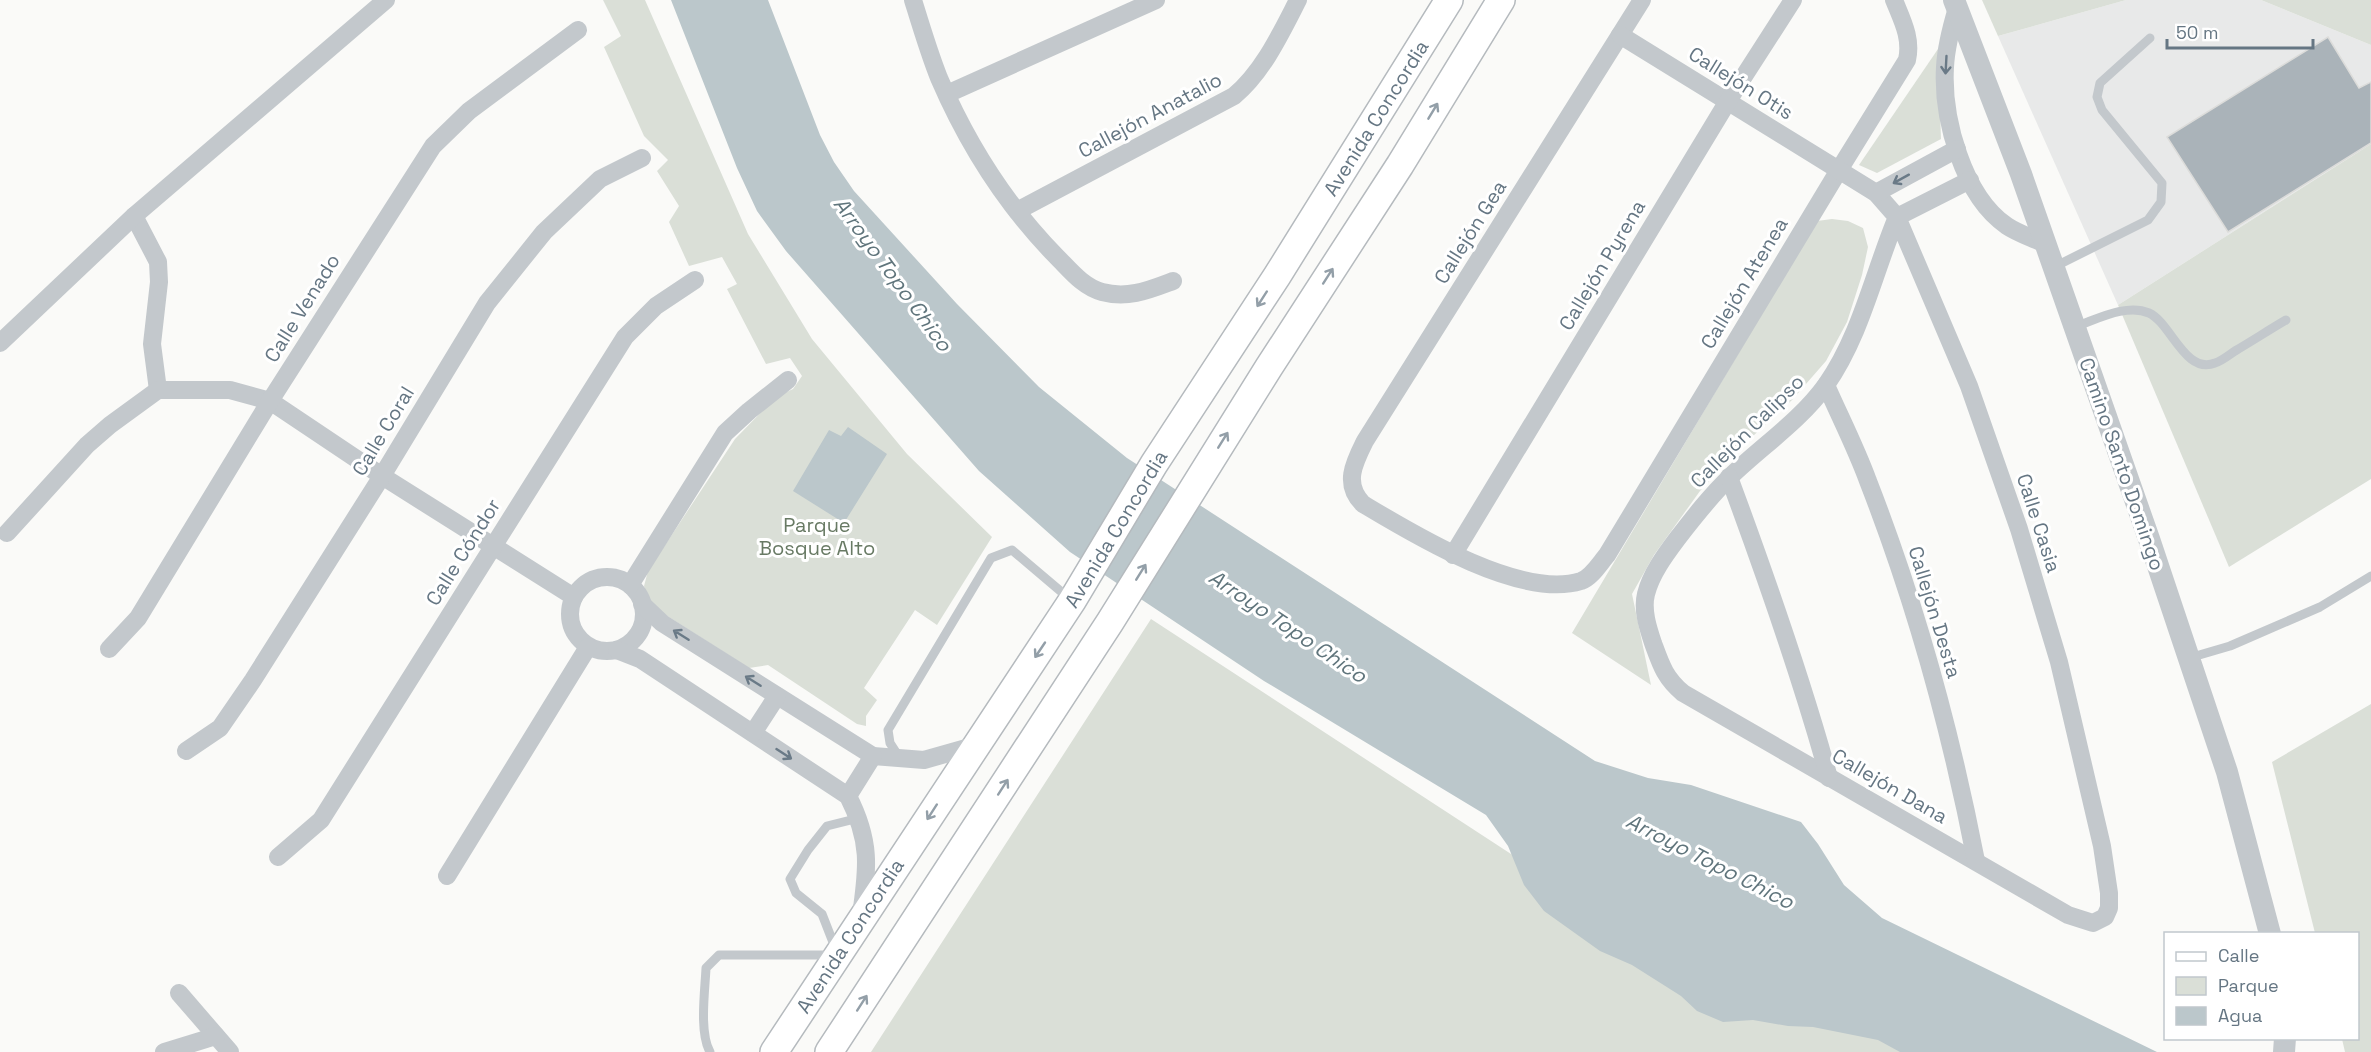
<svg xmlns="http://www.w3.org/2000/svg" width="2371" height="1052" viewBox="0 0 2371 1052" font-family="'Space Grotesk',sans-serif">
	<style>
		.built { fill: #e8e9e9 }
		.green { fill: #dadfd7 }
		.water { fill: #bbc7cb }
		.building { fill: #aab3b9; stroke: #dcdcda; stroke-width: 1.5 }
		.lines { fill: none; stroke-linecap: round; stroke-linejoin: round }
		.primary-casing { stroke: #b5babe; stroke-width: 30 }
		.service { stroke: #c3c8cc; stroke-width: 9 }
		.minor { stroke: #c3c8cc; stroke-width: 18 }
		.tertiary { stroke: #c3c8cc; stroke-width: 22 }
		.primary { stroke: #fff; stroke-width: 27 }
		.oneway { stroke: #6a7a87 }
		.oneway2 { stroke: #939fa8 }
		.labels { text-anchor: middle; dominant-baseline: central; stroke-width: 6; stroke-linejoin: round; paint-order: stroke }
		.street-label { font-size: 20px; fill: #657683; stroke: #fff }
		.park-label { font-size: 20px; fill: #687a64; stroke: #fff }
		.water-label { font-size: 21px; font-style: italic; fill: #60757c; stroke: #fff }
	</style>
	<rect width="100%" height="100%" fill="#fafaf8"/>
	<polygon class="built" points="2126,0 2261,0 2371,45 2371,144 2118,305 1998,36"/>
	<g class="green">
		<polygon points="603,0 645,0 748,234 812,339 907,454 992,537 937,625 915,610 864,688 877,700 866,716 866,726 857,724 768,665 749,668 661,612 647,599 644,586 648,571 735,439 776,397 793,389 802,376 790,358 766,364 727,289 737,284 722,257 689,266 669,222 679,206 657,171 668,160 644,136 604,47 621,36"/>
		<polygon points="1982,0 2126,0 1998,36"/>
		<polygon points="2261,0 2371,0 2371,45"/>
		<polygon points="1938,49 1941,139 1877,173 1859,165"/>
		<polygon points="2371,144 2371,479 2229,567 2118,305"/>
		<polygon points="1832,219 1848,221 1863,228 1868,247 1862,275 1847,322 1826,361 1792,400 1739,449 1700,491 1654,555 1632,594 1651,685 1572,633 1817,221"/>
		<polygon points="1151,619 1612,920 1918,1052 871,1052"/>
		<polygon points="2371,704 2371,1052 2345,1052 2342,1039 2358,1038 2358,934 2315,933 2272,762"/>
	</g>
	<g class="water">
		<polygon points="671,0 768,0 820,135 834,162 854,191 957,304 1039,387 1127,458 1595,761 1648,778 1691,785 1801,822 1818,844 1844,885 1882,918 2157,1052 1900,1052 1878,1040 1813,1027 1788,1026 1753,1020 1723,1022 1697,1011 1681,996 1632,965 1600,951 1544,911 1524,885 1508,846 1486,815 1264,681 1070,552 979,471 786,251 757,211 737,168"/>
		<polygon points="848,427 887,454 844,523 793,491 829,430 841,436"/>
	</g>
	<polygon class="building" points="2328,37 2359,88 2371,82 2371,143 2228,232 2167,137"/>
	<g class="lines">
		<g class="primary-casing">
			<g id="primary">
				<polyline points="774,1052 1072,601 1154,464 1277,276 1449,0"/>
				<polyline points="829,1052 1110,622 1269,367 1400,165 1501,0"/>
			</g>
		</g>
		<g class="service">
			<polyline points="2054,267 2148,220 2161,202 2162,183 2102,110 2097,97 2100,83 2150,38"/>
			<path d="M2074,327C2096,320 2126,303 2149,313C2171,323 2185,375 2215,363C2222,361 2229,355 2235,351C2252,341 2269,330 2286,320"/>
			<polyline points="2189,658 2230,646 2320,607 2371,576"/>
			<polyline points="899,757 890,743 888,730 991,558 1012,550 1071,600"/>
			<path d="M710,1052C699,1032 705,991 706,968L719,955H838L822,914L796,893L790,879L808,850L827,826L859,818"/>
		</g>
		<g class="minor">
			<path d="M913,0C921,26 929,53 939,78C967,143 1007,206 1056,256C1070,270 1083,287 1102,292C1128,299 1149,290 1173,281"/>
			<path d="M1642,0L1365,441C1354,463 1343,484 1363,504C1413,534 1521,600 1581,581C1592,577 1600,563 1607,555L1839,170L1907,60C1912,38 1902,20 1894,0"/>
			<path d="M1957,8C1951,28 1946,47 1945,67C1942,118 1963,196 2007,226C2019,234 2033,238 2045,244"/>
			<path d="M1620,35L1876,193L1897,217L1969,386L2019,529L2059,662L2102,846L2109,893V908L2105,917L2093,923L2068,915L1683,693C1665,678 1661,665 1653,643C1648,628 1642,610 1646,594C1651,574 1665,555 1677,539C1694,517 1711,495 1731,476C1762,446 1800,421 1826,385C1861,335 1874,272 1897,217L1970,180"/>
			<polyline points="947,94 1156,0"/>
			<polyline points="1876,193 1957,149"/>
			<path d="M1017,211L1234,96C1263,72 1281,33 1298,0"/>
			<polyline points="134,216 158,262 159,282 152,344 158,390"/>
			<polyline points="0,343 134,216 386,0"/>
			<path d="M1826,385C1840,417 1856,448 1868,481C1916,604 1951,732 1976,861"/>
			<path d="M1729,477C1766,577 1801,676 1829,778"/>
			<polyline points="7,533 87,445 110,425 158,390 230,390 270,401 382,476 574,597"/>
			<polyline points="1453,555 1728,101 1793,0"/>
			<circle cx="607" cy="614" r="37"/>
			<polyline points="630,585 725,433 749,411 788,380"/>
			<polyline points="642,604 662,623 873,756 924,760 977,745"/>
			<polyline points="109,649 138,618 270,401 433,146 469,111 578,30"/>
			<path d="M617,650L640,659L848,796C871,841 868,867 861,915"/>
			<polyline points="753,733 777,696"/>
			<polyline points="186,751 220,728 253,680 382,476 487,303 544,232 600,179 642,158"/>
			<polyline points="848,796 873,756"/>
			<polyline points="278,857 321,820 625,337 656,306 695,280"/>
			<polyline points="447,876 588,647"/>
			<polyline points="179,993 230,1052"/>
			<polyline points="164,1052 216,1036"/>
		</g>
		<g class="tertiary">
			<polyline points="1954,0 2021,174 2149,539 2227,772 2270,934"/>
			<polyline points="2284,1052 2285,1038"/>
		</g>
		<use href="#primary" class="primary"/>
	</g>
	<defs><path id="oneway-shaft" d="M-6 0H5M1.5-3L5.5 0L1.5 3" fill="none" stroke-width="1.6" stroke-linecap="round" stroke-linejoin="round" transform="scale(1.5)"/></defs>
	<g class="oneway">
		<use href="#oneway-shaft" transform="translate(1946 65) rotate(93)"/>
		<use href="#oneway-shaft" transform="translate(1901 179) rotate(151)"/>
		<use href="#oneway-shaft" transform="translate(681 635) rotate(-148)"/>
		<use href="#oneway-shaft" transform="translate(753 681) rotate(-148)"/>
		<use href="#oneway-shaft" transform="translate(784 754) rotate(33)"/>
	</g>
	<g class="oneway2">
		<use href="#oneway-shaft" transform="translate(1433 111) rotate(-59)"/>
		<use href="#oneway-shaft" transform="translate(1328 276) rotate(-57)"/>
		<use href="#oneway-shaft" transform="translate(1262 299) rotate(123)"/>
		<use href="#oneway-shaft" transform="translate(1223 440) rotate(-58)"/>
		<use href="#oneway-shaft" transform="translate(1141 572) rotate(-58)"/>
		<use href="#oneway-shaft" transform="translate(1040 650) rotate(124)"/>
		<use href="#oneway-shaft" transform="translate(1003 787) rotate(-57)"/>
		<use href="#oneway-shaft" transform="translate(932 812) rotate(123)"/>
		<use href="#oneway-shaft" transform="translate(862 1003) rotate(-57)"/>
	</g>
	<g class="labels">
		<g class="street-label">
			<text transform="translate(1741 83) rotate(32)">Callejón Otis</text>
			<text transform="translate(1150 115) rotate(-28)">Callejón Anatalio</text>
			<text transform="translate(1376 118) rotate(-58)">Avenida Concordia</text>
			<text transform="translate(1470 232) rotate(-58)">Callejón Gea</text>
			<text transform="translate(1602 265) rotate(-59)">Callejón Pyrena</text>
			<text transform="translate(1744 283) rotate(-59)">Callejón Atenea</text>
			<text transform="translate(302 308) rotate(-58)">Calle Venado</text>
			<text transform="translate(383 431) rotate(-59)">Calle Coral</text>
			<text transform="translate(1747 431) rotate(-45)">Callejón Calipso</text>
			<text transform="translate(2122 464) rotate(71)">Camino Santo Domingo</text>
			<text transform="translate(2039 523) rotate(72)">Calle Casia</text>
			<text transform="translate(1116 529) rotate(-59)">Avenida Concordia</text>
			<text transform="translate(463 552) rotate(-58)">Calle Cóndor</text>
			<text transform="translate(1935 612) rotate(73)">Callejón Desta</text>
			<text transform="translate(1890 786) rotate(30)">Callejón Dana</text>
			<text transform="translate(850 936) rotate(-57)">Avenida Concordia</text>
		</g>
		<g class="park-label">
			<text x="817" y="525">Parque<tspan x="817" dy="23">Bosque Alto</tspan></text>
		</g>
		<g class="water-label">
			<text transform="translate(893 274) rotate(54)">Arroyo Topo Chico</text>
			<text transform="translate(1288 626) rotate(34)">Arroyo Topo Chico</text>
			<text transform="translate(1710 861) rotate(27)">Arroyo Topo Chico</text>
		</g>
	</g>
	<rect x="2164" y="932" width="195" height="108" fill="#ffffff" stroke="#c1c8cd" stroke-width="1.5"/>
	<rect x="2176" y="952" width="30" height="9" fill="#ffffff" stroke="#c1c8cd" stroke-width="1.5"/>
	<text x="2218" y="962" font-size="18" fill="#657683">Calle</text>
	<rect x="2176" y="977" width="30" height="18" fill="#dadfd7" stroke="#c1c8cd" stroke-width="1.5"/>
	<text x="2218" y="992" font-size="18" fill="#657683">Parque</text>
	<rect x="2176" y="1007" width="30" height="18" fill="#bbc7cb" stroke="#c1c8cd" stroke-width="1.5"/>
	<text x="2218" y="1022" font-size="18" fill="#657683">Agua</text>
	<path d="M2167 39v9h146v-9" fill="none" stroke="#657683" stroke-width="3"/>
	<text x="2176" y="39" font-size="18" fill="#657683" stroke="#ffffff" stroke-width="4.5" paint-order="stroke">50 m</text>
</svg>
